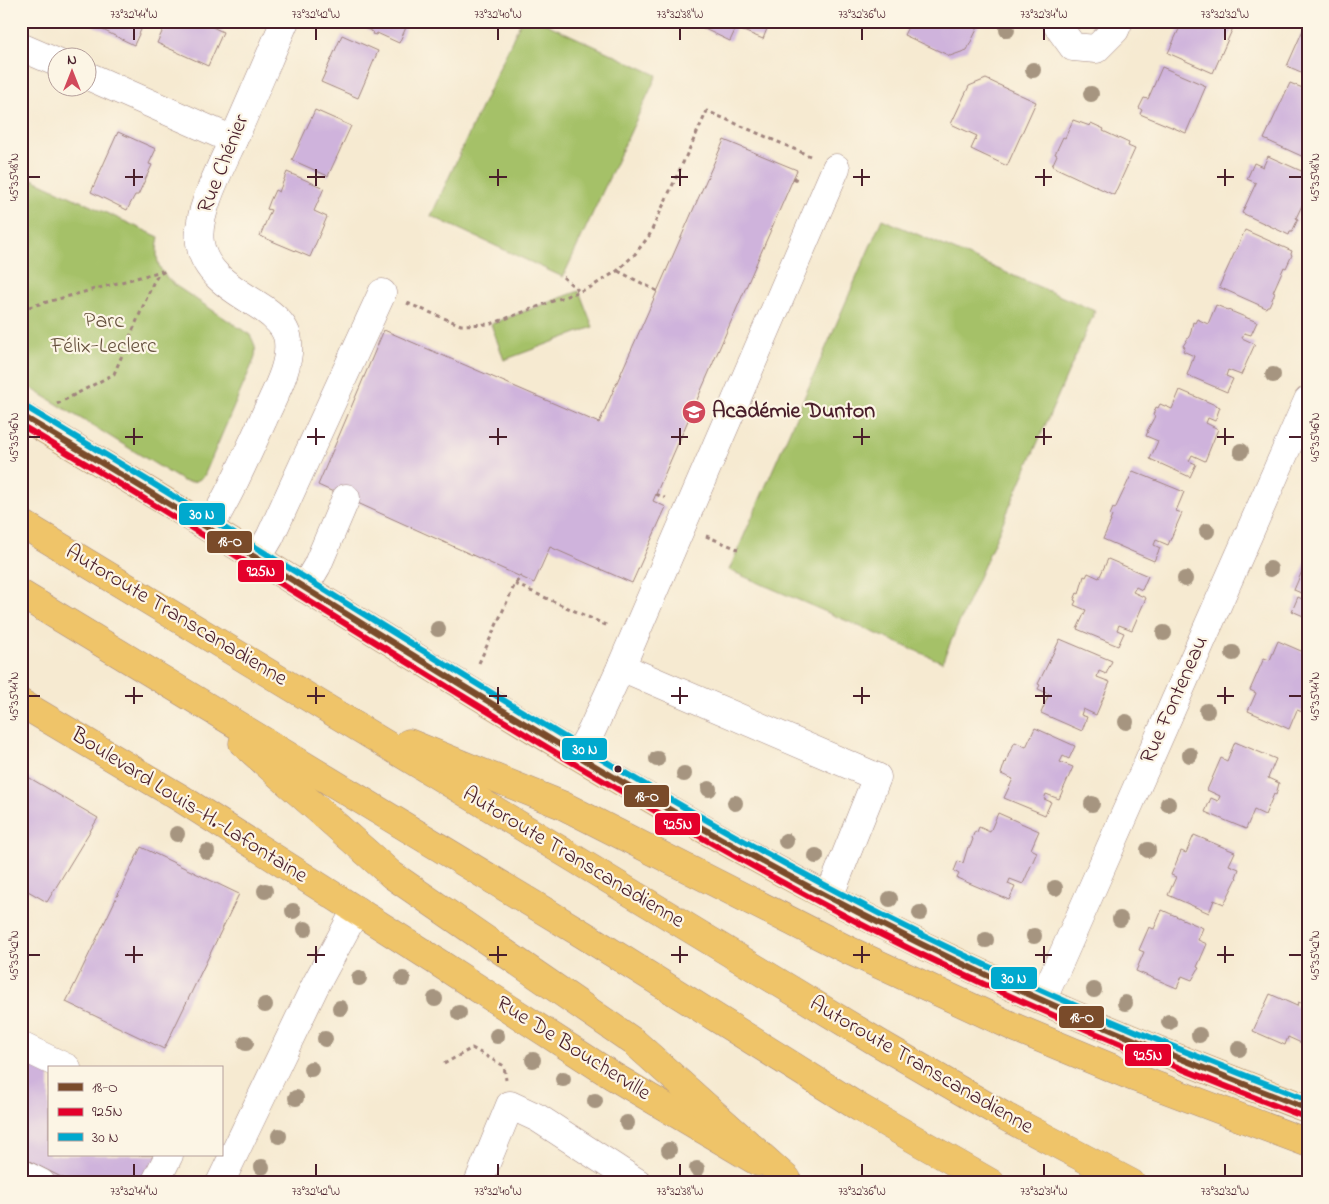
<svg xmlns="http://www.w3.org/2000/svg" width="1329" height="1204" viewBox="0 0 1329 1204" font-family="'Indie Flower',sans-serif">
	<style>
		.green { fill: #a5c168; stroke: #78704a }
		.building { fill: #cfb3dc }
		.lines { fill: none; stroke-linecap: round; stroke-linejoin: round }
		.minor-casing { stroke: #a0847e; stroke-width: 29 }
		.major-casing { stroke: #a0847e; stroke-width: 29 }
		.highway-casing { stroke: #a0847e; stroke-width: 29 }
		.path { stroke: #a0847e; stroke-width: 3; stroke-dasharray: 4 4; stroke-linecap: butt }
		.minor { stroke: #fff; stroke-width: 28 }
		.major { stroke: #efc469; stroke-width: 28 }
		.highway { stroke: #efc469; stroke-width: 28 }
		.bus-1-casing { stroke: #fcf5e5; stroke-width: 10 }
		.bus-2-casing { stroke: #fcf5e5; stroke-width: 10 }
		.bus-3-casing { stroke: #fcf5e5; stroke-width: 10 }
		.bus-1 { stroke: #7a4b2a; stroke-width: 6 }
		.bus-2 { stroke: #e4002b; stroke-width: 6 }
		.bus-3 { stroke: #00a9ce; stroke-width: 6 }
		.tree { fill: #a69580 }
		.ticks { fill: none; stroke: #4a1f2b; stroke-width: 2 }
		.bus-dot { fill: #4a1f2b; stroke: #fcf5e5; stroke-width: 2 }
		.labels { text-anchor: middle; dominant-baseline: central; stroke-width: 4.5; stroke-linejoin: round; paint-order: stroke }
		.street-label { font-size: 22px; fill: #4a1f2b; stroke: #fcf5e5 }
		.park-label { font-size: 22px; fill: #65503d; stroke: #fcf5e5 }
		.poi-label { font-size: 22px; font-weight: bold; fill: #4a1f2b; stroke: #fcf5e5; text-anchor: start }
		.line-badge { stroke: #fcf5e5; stroke-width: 2 }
		.badge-label { font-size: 14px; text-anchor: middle; font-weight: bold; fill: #fff }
		.neatline { fill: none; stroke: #4a1f2b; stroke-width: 2 }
		.ticks-label { font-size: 12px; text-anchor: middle; fill: #4a1f2b }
	</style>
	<rect width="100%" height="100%" fill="#fcf5e5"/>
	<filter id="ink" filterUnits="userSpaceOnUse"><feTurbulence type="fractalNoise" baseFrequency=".02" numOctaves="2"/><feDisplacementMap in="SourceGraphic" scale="10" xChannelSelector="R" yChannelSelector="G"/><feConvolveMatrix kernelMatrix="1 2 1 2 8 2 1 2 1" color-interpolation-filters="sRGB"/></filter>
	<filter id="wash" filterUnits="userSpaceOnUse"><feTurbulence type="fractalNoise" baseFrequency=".0096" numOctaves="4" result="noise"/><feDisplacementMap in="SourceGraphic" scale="20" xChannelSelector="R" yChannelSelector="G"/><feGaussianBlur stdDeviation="1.12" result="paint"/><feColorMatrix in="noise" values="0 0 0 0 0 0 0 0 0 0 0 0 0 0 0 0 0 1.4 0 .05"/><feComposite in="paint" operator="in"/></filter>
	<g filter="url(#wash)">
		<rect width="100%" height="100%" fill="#f6ead1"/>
		<g class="green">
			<polygon points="521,21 540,21 657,75 563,277 431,216"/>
			<path d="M21,174L159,237C154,261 158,271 176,286L250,335C255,344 257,350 254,360L204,476C197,482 192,483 183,481L21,382Z"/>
			<polygon points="882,219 1095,311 942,662 729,570"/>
			<polygon points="579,291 593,327 504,360 491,324"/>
		</g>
		<g id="blocks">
			<g class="building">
				<polygon points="84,21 145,21 134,45"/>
				<polygon points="167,21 200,21 223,32 208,66 157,43"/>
				<polygon points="350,21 409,21 399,43 377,33 376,35 372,34 373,32"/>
				<polygon points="695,21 770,21 763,39 736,28 730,41 694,24"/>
				<polygon points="911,21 913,22 981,21 967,50 950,56 904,35"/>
				<polygon points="1179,21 1236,21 1213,73 1168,53 1180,27 1177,25"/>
				<polygon points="1307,21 1308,21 1308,75 1287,66"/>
				<polygon points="342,35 378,51 358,98 321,82"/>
				<polygon points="1162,67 1206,86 1186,133 1140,114 1142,110 1139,108 1144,98 1148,99"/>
				<polygon points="986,79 1036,102 1007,166 971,149 977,136 951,124 969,86"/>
				<polygon points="1290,83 1308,90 1308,159 1264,139"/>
				<polygon points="315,110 351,126 328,176 292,160"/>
				<polygon points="1073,120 1090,126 1091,123 1104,129 1103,131 1129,143 1128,146 1135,149 1114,195 1052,166 1057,155 1055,154 1063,137 1065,138"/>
				<polygon points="118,132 156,149 149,164 152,165 138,195 135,195 127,210 91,192"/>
				<polygon points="724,140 797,170 656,494 653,501 666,507 632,583 550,547 534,583 318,485 384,330 599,423"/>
				<polygon points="1268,156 1308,174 1308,193 1296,218 1298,219 1292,232 1290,232 1289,235 1242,213 1256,183 1247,179 1254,163 1263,167"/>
				<polygon points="287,172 324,188 314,211 327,217 310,257 260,236 271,210 267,209 270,201 275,190 279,192"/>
				<polygon points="1245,230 1292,251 1291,254 1292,255 1286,268 1284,267 1273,292 1275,293 1269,306 1267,306 1266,308 1219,287"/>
				<polygon points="1216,305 1257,322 1251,335 1244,333 1242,338 1255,344 1241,375 1228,370 1226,376 1233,379 1227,392 1187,375 1194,356 1183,351 1185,347 1183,346 1190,335 1193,322 1195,323 1197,319 1208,324"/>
				<polygon points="1180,390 1220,407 1215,421 1208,418 1206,423 1218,429 1205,461 1192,455 1189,461 1196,464 1190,477 1150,459 1158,441 1146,436 1148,431 1147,431 1155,416 1153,415 1156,407 1158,408 1160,404 1172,409"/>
				<polygon points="1133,471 1184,492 1176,511 1182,513 1168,545 1156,540 1154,545 1160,548 1154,561 1103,539 1111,521 1110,521 1112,516 1110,515 1113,508 1115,509"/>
				<polygon points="1308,557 1308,618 1292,611 1298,597 1304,600 1306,595 1294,590"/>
				<polygon points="1108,559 1148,576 1142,590 1136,587 1133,592 1146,598 1132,630 1119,625 1117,630 1124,633 1118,646 1077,629 1086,610 1074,605 1076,601 1074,600 1077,593 1079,594 1084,576 1086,577 1088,573 1099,578"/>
				<polygon points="1060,639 1112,661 1106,674 1099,671 1097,677 1110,682 1096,715 1083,709 1081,715 1087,717 1082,731 1041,713 1049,694 1038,689 1040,685 1038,684"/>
				<polygon points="1278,641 1308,654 1308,714 1297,710 1289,729 1248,711 1256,693 1250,690 1264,658 1270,660"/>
				<polygon points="1035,728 1075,746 1069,759 1063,756 1060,762 1073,767 1059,799 1046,794 1044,799 1051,802 1045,815 1004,798 1013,779 1001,774 1005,762 1006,763 1009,753 1015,742 1026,747"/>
				<polygon points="1235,742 1276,759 1268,778 1279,783 1276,795 1274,794 1265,815 1254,810 1246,829 1205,812 1211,798 1218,801 1220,796 1207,790 1221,758 1227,761"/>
				<polygon points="23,774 98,818 47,902 21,887 21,777"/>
				<polygon points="998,813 1039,831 1031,849 1037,852 1023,884 1010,879 1008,884 1015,887 1009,900 957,878 959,874 954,871 958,861 963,863 968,847 970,847 973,839 972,838 975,831 977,832 979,827 990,832"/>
				<polygon points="1194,835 1235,852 1229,865 1239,869 1236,877 1237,878 1224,904 1214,900 1209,913 1168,895 1176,877 1171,875 1181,851 1186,853"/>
				<polygon points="141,847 239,894 164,1049 66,1002"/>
				<polygon points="1162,910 1203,928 1198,940 1207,944 1197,967 1199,968 1192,980 1182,976 1177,988 1136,971 1144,952 1139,950 1149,927 1154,929"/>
				<polygon points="1270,994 1297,1006 1298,1002 1308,1006 1308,1046 1288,1037 1285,1045 1253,1031"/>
				<polygon points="21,1059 49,1073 49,1155 158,1155 144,1183 73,1183 21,1157"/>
			</g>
		</g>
	</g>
	<g filter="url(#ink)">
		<use href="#blocks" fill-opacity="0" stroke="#a0847e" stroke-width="1"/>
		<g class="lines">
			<g class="minor-casing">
				<g id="minor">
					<polyline points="1057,21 1057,25 1073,47 1096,49 1115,30 1119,21"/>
					<polyline points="21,47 58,63"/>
					<polyline points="88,76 233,140"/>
					<path d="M209,528C230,494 246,457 263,420C273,396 291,368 288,341C287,328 274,316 264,309C239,292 205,277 200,243C195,214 223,163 235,136C252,98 268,60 285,21"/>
					<polyline points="257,559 270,537 382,293"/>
					<polyline points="304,588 317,566 346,498"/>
					<polyline points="621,667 836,168"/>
					<polyline points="578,755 591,732 621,667 877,777 829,897"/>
					<polyline points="1042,1000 1061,959 1308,400"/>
					<polyline points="21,1046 67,1068"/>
					<polyline points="21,1173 41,1183"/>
					<polyline points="155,1183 169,1155"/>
					<polyline points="220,1183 315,986 356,910"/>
					<polyline points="478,1183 510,1105 538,1118 638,1183"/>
				</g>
			</g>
			<g class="major-casing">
				<g id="major">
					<path d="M21,415C84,453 148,490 210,529C414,656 617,786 830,898C984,980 1145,1047 1308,1109"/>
					<polyline points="21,703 182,799 425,954 613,1076 758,1162"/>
				</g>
			</g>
			<g class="highway-casing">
				<g id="highway">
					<polyline points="21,523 877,1042 1006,1117 1131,1183"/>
					<polyline points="21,594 584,935 860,1108 991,1183"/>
					<polyline points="243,743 392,875 634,1042 787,1179"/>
					<polyline points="409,743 562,805 848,950 1016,1028 1136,1078 1308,1143"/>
				</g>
			</g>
			<g class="path">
				<polyline points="793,178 800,181"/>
				<polyline points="618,271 657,291"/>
				<polyline points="563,277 579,291"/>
				<polyline points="407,303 461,325 491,324 591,287 617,271 635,254 649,236 707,111 810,156"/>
				<polyline points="21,309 162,271"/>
				<polyline points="57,404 114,374 153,283 158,275 165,271"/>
				<polyline points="656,494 665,498"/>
				<polyline points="706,536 738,549"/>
				<polyline points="515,584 608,626"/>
				<polyline points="479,663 515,584 521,576"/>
				<polyline points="444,1064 472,1048 504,1066 506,1080"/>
			</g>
			<use href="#minor" class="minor"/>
			<use href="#major" class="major"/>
			<use href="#highway" class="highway"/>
			<g class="bus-1-casing">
				<path id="bus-1" d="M21,415C76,448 131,480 185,514C417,656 645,806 889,928C1025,997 1166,1054 1308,1109"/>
			</g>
			<g class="bus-2-casing">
				<path id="bus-2" d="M21,425C76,458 131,490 185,524C414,666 640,811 880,934C1018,1004 1161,1062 1305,1117"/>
			</g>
			<g class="bus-3-casing">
				<path id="bus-3" d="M26,407C80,440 135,472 189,506C420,648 648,796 890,919C1026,988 1166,1045 1308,1100"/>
			</g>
			<use href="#bus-1" class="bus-1"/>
			<use href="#bus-2" class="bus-2"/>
			<use href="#bus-3" class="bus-3"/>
		</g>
		<g class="tree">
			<circle cx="1007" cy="30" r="8"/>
			<circle cx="1033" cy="70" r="8"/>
			<circle cx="1091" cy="94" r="8"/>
			<circle cx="1273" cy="375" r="8"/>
			<circle cx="1241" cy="451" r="8"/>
			<circle cx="1207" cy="531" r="8"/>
			<circle cx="1270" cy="569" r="8"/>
			<circle cx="1185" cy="579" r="8"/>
			<circle cx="438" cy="629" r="8"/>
			<circle cx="1164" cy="633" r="8"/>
			<circle cx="1233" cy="653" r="8"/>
			<circle cx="1207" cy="711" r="8"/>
			<circle cx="1126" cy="722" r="8"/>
			<circle cx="1190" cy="755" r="8"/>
			<circle cx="657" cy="759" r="8"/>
			<circle cx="684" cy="774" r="8"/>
			<circle cx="709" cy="789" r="8"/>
			<circle cx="735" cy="803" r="8"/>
			<circle cx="1092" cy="804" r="8"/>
			<circle cx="1168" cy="804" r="8"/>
			<circle cx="177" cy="834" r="8"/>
			<circle cx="786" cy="841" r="8"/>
			<circle cx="1148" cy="850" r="8"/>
			<circle cx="207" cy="852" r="8"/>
			<circle cx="816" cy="856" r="8"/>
			<circle cx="1055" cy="888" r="8"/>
			<circle cx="265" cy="891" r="8"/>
			<circle cx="890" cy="899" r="8"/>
			<circle cx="293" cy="911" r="8"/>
			<circle cx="920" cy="913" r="8"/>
			<circle cx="1120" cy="919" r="8"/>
			<circle cx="305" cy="929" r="8"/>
			<circle cx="1034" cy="936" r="8"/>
			<circle cx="986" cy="940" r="8"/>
			<circle cx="359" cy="978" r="8"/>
			<circle cx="403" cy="979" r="8"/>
			<circle cx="1094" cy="990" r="8"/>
			<circle cx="435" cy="999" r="8"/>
			<circle cx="1125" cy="1003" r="8"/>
			<circle cx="265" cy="1005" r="8"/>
			<circle cx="340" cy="1008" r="8"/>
			<circle cx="459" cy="1013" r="8"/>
			<circle cx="1169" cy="1022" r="8"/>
			<circle cx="1199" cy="1035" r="8"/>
			<circle cx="497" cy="1036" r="8"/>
			<circle cx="325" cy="1039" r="8"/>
			<circle cx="246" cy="1043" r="8"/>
			<circle cx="1239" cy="1049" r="8"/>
			<circle cx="533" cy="1060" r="8"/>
			<circle cx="311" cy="1069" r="8"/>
			<circle cx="563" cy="1079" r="8"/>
			<circle cx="296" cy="1098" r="8"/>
			<circle cx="595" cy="1101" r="8"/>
			<circle cx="627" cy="1123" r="8"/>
			<circle cx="279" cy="1136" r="8"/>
			<circle cx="669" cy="1150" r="8"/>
			<circle cx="262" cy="1167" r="8"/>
			<circle cx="697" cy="1169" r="8"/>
		</g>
	</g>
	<path class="ticks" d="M134,28V40M316,28V40M498,28V40M680,28V40M862,28V40M1044,28V40M1225,28V40M134,169V186M316,169V186M498,169V186M680,169V186M862,169V186M1044,169V186M1225,169V186M28,177H40M125,177H143M307,177H325M489,177H507M671,177H688M853,177H870M1035,177H1052M1217,177H1234M1289,177H1302M134,428V445M316,428V445M498,428V445M680,428V445M862,428V445M1044,428V445M1225,428V445M28,437H40M125,437H143M307,437H325M489,437H507M671,437H688M853,437H870M1035,437H1052M1217,437H1234M1289,437H1302M134,687V704M316,687V704M498,687V704M680,687V704M862,687V704M1044,687V704M1225,687V704M28,696H40M125,696H143M307,696H325M489,696H507M671,696H688M853,696H870M1035,696H1052M1217,696H1234M1289,696H1302M134,946V963M316,946V963M498,946V963M680,946V963M862,946V963M1044,946V963M1225,946V963M28,955H40M125,955H143M307,955H325M489,955H507M671,955H688M853,955H870M1035,955H1052M1217,955H1234M1289,955H1302M134,1164V1176M316,1164V1176M498,1164V1176M680,1164V1176M862,1164V1176M1044,1164V1176M1225,1164V1176"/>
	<defs>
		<g id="school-disc" transform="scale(1.25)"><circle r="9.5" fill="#d1495b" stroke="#fcf5e5"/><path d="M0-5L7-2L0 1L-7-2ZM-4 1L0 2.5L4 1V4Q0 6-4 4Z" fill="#fff"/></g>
	</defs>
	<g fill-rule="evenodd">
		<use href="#school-disc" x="694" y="412"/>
	</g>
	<circle class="bus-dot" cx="618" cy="769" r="4.5"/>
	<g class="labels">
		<g class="street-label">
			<text transform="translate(224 164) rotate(-68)">Rue Chénier</text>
			<text transform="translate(176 616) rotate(31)">Autoroute Transcanadienne</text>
			<text transform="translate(1175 700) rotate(-66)">Rue Fonteneau</text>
			<text transform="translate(189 806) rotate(32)">Boulevard Louis-H.-Lafontaine</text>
			<text transform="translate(573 858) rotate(31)">Autoroute Transcanadienne</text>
			<text transform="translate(573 1049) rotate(32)">Rue De Boucherville</text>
			<text transform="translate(921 1066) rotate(30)">Autoroute Transcanadienne</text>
		</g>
		<g class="park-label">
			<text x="104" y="322">Parc<tspan x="104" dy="25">Félix-Leclerc</tspan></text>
		</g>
		<g class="poi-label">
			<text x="712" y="412">Académie Dunton</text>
		</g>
	</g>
	<g class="line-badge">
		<rect x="178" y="502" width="48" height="24" rx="5" fill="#00a9ce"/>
		<rect x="206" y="530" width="47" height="24" rx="5" fill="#7a4b2a"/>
		<rect x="237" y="559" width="48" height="24" rx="5" fill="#e4002b"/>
		<rect x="561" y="737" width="47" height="24" rx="5" fill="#00a9ce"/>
		<rect x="623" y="784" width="47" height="24" rx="5" fill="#7a4b2a"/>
		<rect x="654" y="812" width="47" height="24" rx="5" fill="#e4002b"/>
		<rect x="990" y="966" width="48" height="24" rx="5" fill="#00a9ce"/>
		<rect x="1058" y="1005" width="47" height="24" rx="5" fill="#7a4b2a"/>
		<rect x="1124" y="1043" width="48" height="24" rx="5" fill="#e4002b"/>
	</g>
	<g class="badge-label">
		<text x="202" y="519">30 N</text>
		<text x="230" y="546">18-O</text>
		<text x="261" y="576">925N</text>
		<text x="585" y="754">30 N</text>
		<text x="647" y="801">18-O</text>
		<text x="678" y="829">925N</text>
		<text x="1014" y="983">30 N</text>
		<text x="1082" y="1022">18-O</text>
		<text x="1148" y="1060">925N</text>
	</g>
	<rect width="1329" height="1204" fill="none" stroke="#fcf5e5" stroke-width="55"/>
	<rect x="48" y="1066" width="175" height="90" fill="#fcf5e5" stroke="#b59f9b"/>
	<rect x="58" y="1083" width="25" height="8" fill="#7a4b2a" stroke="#b59f9b"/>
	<text x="92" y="1092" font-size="15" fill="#4a1f2b">18-O</text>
	<rect x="58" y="1108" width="25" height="8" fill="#e4002b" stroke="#b59f9b"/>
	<text x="92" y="1116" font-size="15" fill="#4a1f2b">925N</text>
	<rect x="58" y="1133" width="25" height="8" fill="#00a9ce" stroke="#b59f9b"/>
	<text x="92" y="1142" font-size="15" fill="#4a1f2b">30 N</text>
	<g transform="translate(72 72)"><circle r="24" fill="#fcf5e5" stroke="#b59f9b"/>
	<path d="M0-4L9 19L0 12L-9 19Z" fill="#d1495b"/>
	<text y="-8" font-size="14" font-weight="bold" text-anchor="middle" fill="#4a1f2b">N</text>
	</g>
	<rect x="28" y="28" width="1274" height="1148" class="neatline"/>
	<g class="ticks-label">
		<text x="134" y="18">73°32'44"W</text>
		<text x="316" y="18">73°32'42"W</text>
		<text x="498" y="18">73°32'40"W</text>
		<text x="680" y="18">73°32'38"W</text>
		<text x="862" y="18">73°32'36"W</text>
		<text x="1044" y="18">73°32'34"W</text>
		<text x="1225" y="18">73°32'32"W</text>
		<text transform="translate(14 177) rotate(-90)" y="4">45°35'48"N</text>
		<text transform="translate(1315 177) rotate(-90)" y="4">45°35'48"N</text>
		<text transform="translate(14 437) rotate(-90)" y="4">45°35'46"N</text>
		<text transform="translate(1315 437) rotate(-90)" y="4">45°35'46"N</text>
		<text transform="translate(14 696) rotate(-90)" y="4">45°35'44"N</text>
		<text transform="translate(1315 696) rotate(-90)" y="4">45°35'44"N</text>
		<text transform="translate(14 955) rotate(-90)" y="4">45°35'42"N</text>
		<text transform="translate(1315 955) rotate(-90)" y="4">45°35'42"N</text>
		<text x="134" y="1195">73°32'44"W</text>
		<text x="316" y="1195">73°32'42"W</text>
		<text x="498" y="1195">73°32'40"W</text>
		<text x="680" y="1195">73°32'38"W</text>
		<text x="862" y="1195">73°32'36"W</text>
		<text x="1044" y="1195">73°32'34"W</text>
		<text x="1225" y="1195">73°32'32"W</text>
	</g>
</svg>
